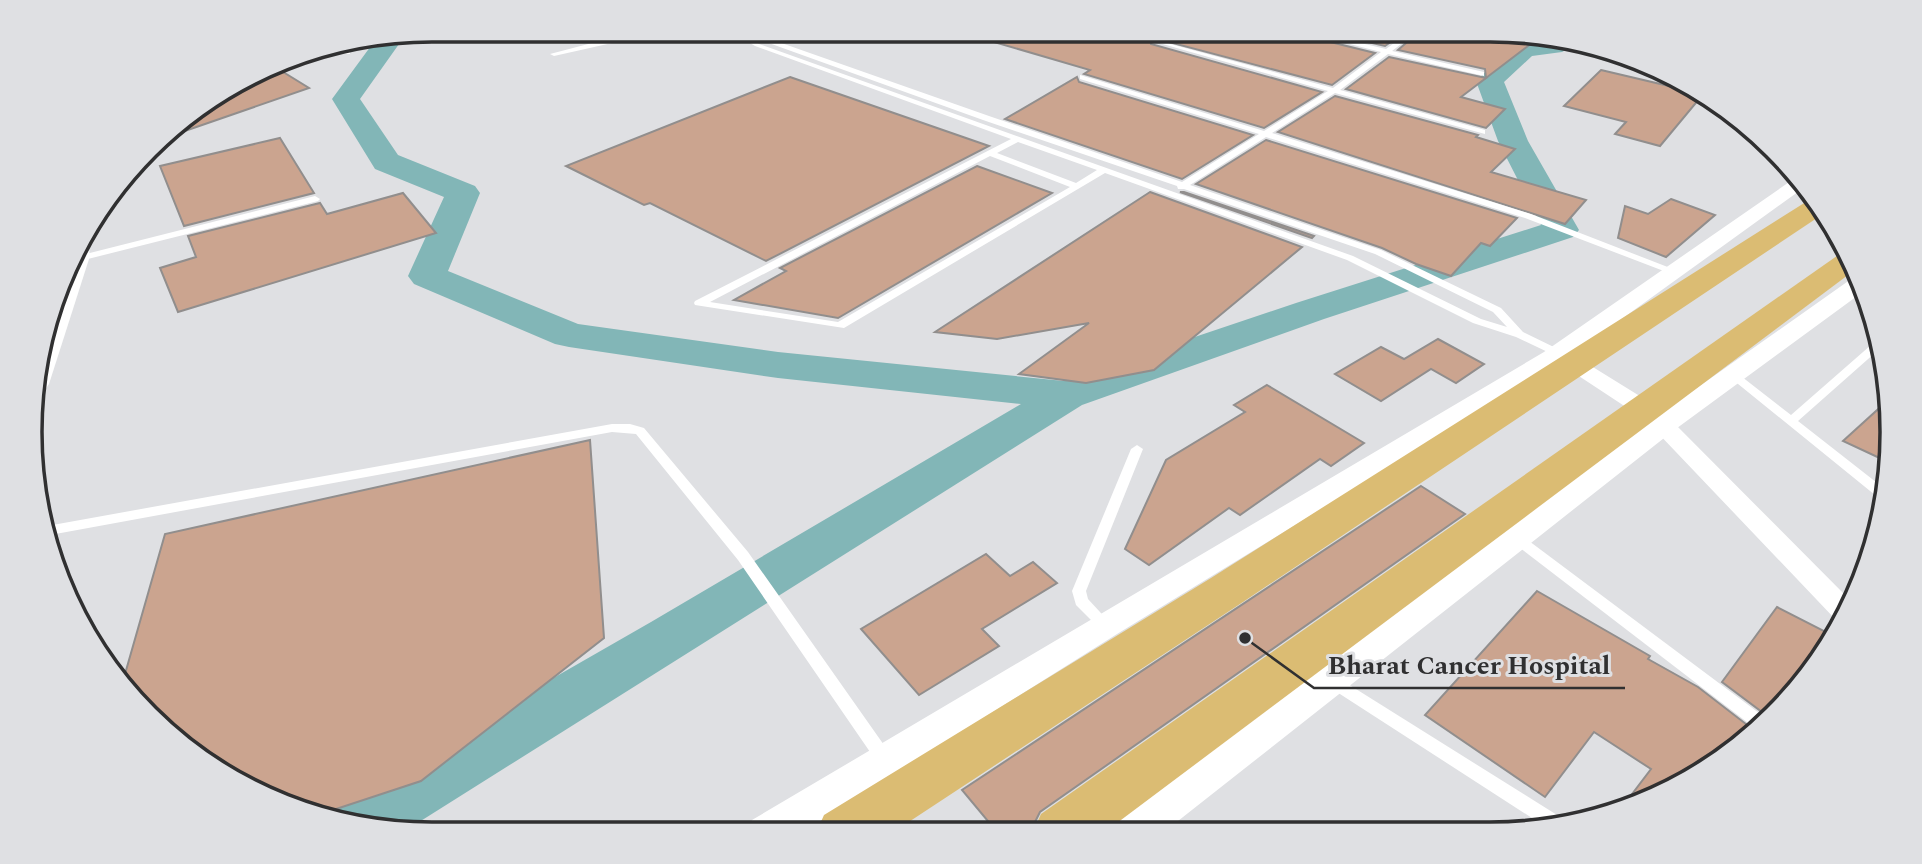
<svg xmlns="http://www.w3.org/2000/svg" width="1922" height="864" viewBox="0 0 1922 864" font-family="Spectral,serif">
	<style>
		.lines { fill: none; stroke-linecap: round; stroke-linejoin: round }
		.river { fill: #82b6b7; fill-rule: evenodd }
		.building { fill: #cba48f; stroke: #918e8d; stroke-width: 2 }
		.service { fill: #fff; fill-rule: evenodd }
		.minor { fill: #fff; fill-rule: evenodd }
		.tertiary { fill: #fff; fill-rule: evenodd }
		.trunk { fill: #dbbc73; fill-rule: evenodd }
		.rim { fill: none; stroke: #303031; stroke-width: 3.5 }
		.leader { fill: none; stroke: #303031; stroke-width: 2.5 }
		.callout-dot { fill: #303031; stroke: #dfe0e3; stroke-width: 2.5 }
		.callout-label { font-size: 26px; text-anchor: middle; font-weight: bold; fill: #303031; stroke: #dfe0e3; stroke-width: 6; stroke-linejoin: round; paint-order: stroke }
	</style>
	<rect width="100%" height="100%" fill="#dfe0e3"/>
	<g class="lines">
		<polygon class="river" points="402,35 404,37 360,99 398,155 475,186 480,193 448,271 578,324 778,352 1064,381 1296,303 1541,225 1498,141 1476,81 1515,43 1538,39 1573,46 1562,52 1532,56 1504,82 1528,141 1579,230 1573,237 1324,319 1082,405 408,829 334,815 341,800 651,622 1021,404 778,378 569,347 555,344 414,284 408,276 444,197 375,169 332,99 376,39"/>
	</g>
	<g class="building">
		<polygon points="971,30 1292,30 1294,33 1375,53 1332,85 1150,37 1151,44 1322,92 1264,128 1084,74 1090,70 970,35"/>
		<polygon points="1315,30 1408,30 1385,46"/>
		<polygon points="1421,30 1474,30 1514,43 1521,39 1517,35 1537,39 1486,78 1485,69 1398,50"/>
		<polygon points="1389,57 1486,78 1461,97 1505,109 1486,128 1346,89"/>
		<polygon points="275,67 309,88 182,132 178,123"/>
		<polygon points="1601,70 1690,91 1700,98 1660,146 1615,134 1626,122 1564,106"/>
		<polygon points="790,77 989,146 766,261 650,203 644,205 566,166"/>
		<polygon points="1077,77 1079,82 1253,135 1182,179 1005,119"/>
		<polygon points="1335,96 1478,135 1476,137 1515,149 1491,172 1586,200 1565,224 1278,132"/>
		<polygon points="280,138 314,193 184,226 160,166"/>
		<polygon points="1266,140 1517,218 1490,246 1481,243 1451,276 1416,264 1382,248 1196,184"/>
		<polygon points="977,166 1052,193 838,318 734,300 786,271 780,268"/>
		<polygon points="1150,192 1302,247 1154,370 1086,383 1019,374 1089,323 997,339 935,332"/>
		<polygon points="1180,192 1184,192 1314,236 1312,238"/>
		<polygon points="403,193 436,233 178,312 160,268 196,257 188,236 320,203 327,214"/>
		<polygon points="1671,199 1715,215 1666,257 1618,238 1625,206 1648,214"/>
		<polygon points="1438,339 1484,364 1456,383 1431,369 1381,401 1335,374 1381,347 1404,359"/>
		<polygon points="1267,385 1364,443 1331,466 1320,459 1240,515 1229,508 1149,565 1125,549 1166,460 1245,412 1234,405"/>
		<polygon points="1886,402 1892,432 1886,461 1843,441"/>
		<polygon points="590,440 604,638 421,781 324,813 278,804 167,735 123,681 165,534"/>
		<polygon points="1421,486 1465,514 1040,812 1030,832 997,832 962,790"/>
		<polygon points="986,554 1010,576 1033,562 1057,583 982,629 999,646 919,695 861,629"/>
		<polygon points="1537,591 1650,656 1648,659 1698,687 1755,731 1735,751 1644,803 1620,810 1651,769 1594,732 1545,797 1425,715"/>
		<polygon points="1777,607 1826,632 1813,651 1822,655 1809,677 1784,702 1778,699 1766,715 1722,682"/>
	</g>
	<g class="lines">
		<g class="service">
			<polygon points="657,30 670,30 554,56 550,54 615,37"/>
			<path d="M722,30H733L770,39L989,116L1182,182L1259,134L1080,79V75L1264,131L1328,91L1152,41V39L1333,88L1381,52L1295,30H1305L1386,49L1412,30H1419L1392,51L1484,72V76L1388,54L1340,90L1485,130V134L1335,93L1272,133L1531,214L1678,271L1677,273H1669L1525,218L1266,137L1190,185L1381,250L1501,308L1523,332L1562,351L1564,353L1562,355H1554L1516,337L1473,323L1347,260L1105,173L844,328L695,305L694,303L695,301L1011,139L755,46L737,35ZM750,38L766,42L983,120L1177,186L1178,189H1184L1375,254L1493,312L1507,327L1481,319L1353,256L759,44ZM1018,142L1097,170L1076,183L997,153ZM990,156L1070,187L838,322L710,302Z"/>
			<polygon points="1477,30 1488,30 1518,38 1515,40"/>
			<polygon points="315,196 320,199 318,201 72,263 74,257"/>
			<polygon points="1875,344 1876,352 1798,421 1881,486 1879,496 1875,495 1727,375 1733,372 1737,373 1791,415 1871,345"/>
			<polygon points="612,424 630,424 644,428 748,552 891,755 893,760 891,765 885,767 879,765 738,560 636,434 612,432 50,535 47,526"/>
			<polygon points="1137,445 1143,449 1086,591 1088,599 1112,625 1110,629 1105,631 1100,629 1076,605 1072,591 1131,449"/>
			<polygon points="1516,533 1521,535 1767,719 1756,729 1511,541 1509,538 1511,535"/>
			<polygon points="1332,674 1565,820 1567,824 1549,829 1326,685 1324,680 1326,675"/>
		</g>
		<g class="minor">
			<polygon points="342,45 350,48 350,54 340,54 328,47"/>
			<polygon points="1560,349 1567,351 1651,403 1671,420 1852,602 1841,622 1836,620 1655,430 1635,413 1553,359 1550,355 1553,351"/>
		</g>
		<g class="tertiary">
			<polygon points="1795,178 1802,189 1562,362 1117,634 801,833 746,833 752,820 1544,352"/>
			<polygon points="82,236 90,242 89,259 49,384 45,390 36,392 37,354"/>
			<polygon points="1860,276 1864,291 1673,431 1164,832 1113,832 1119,819 1653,419 1854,277"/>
		</g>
		<g class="trunk">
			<polygon points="1809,200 1820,216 1243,602 892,833 816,833 824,815 1211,578"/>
			<polygon points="1844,251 1856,269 1105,832 1033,832 1041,814"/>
		</g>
	</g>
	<path d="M0 0H1922V864H0ZM432 42H1490A390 390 0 0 1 1880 432V432A390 390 0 0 1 1490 822H432A390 390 0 0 1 42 432V432A390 390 0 0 1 432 42Z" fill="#dfe0e3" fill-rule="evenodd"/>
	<path class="rim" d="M432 42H1490A390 390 0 0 1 1880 432V432A390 390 0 0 1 1490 822H432A390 390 0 0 1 42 432V432A390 390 0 0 1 432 42Z"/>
	<path class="leader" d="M1245 638L1314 688H1625"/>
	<circle class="callout-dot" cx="1245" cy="638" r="7"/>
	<g class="callout-label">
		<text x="1469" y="674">Bharat Cancer Hospital</text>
	</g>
</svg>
